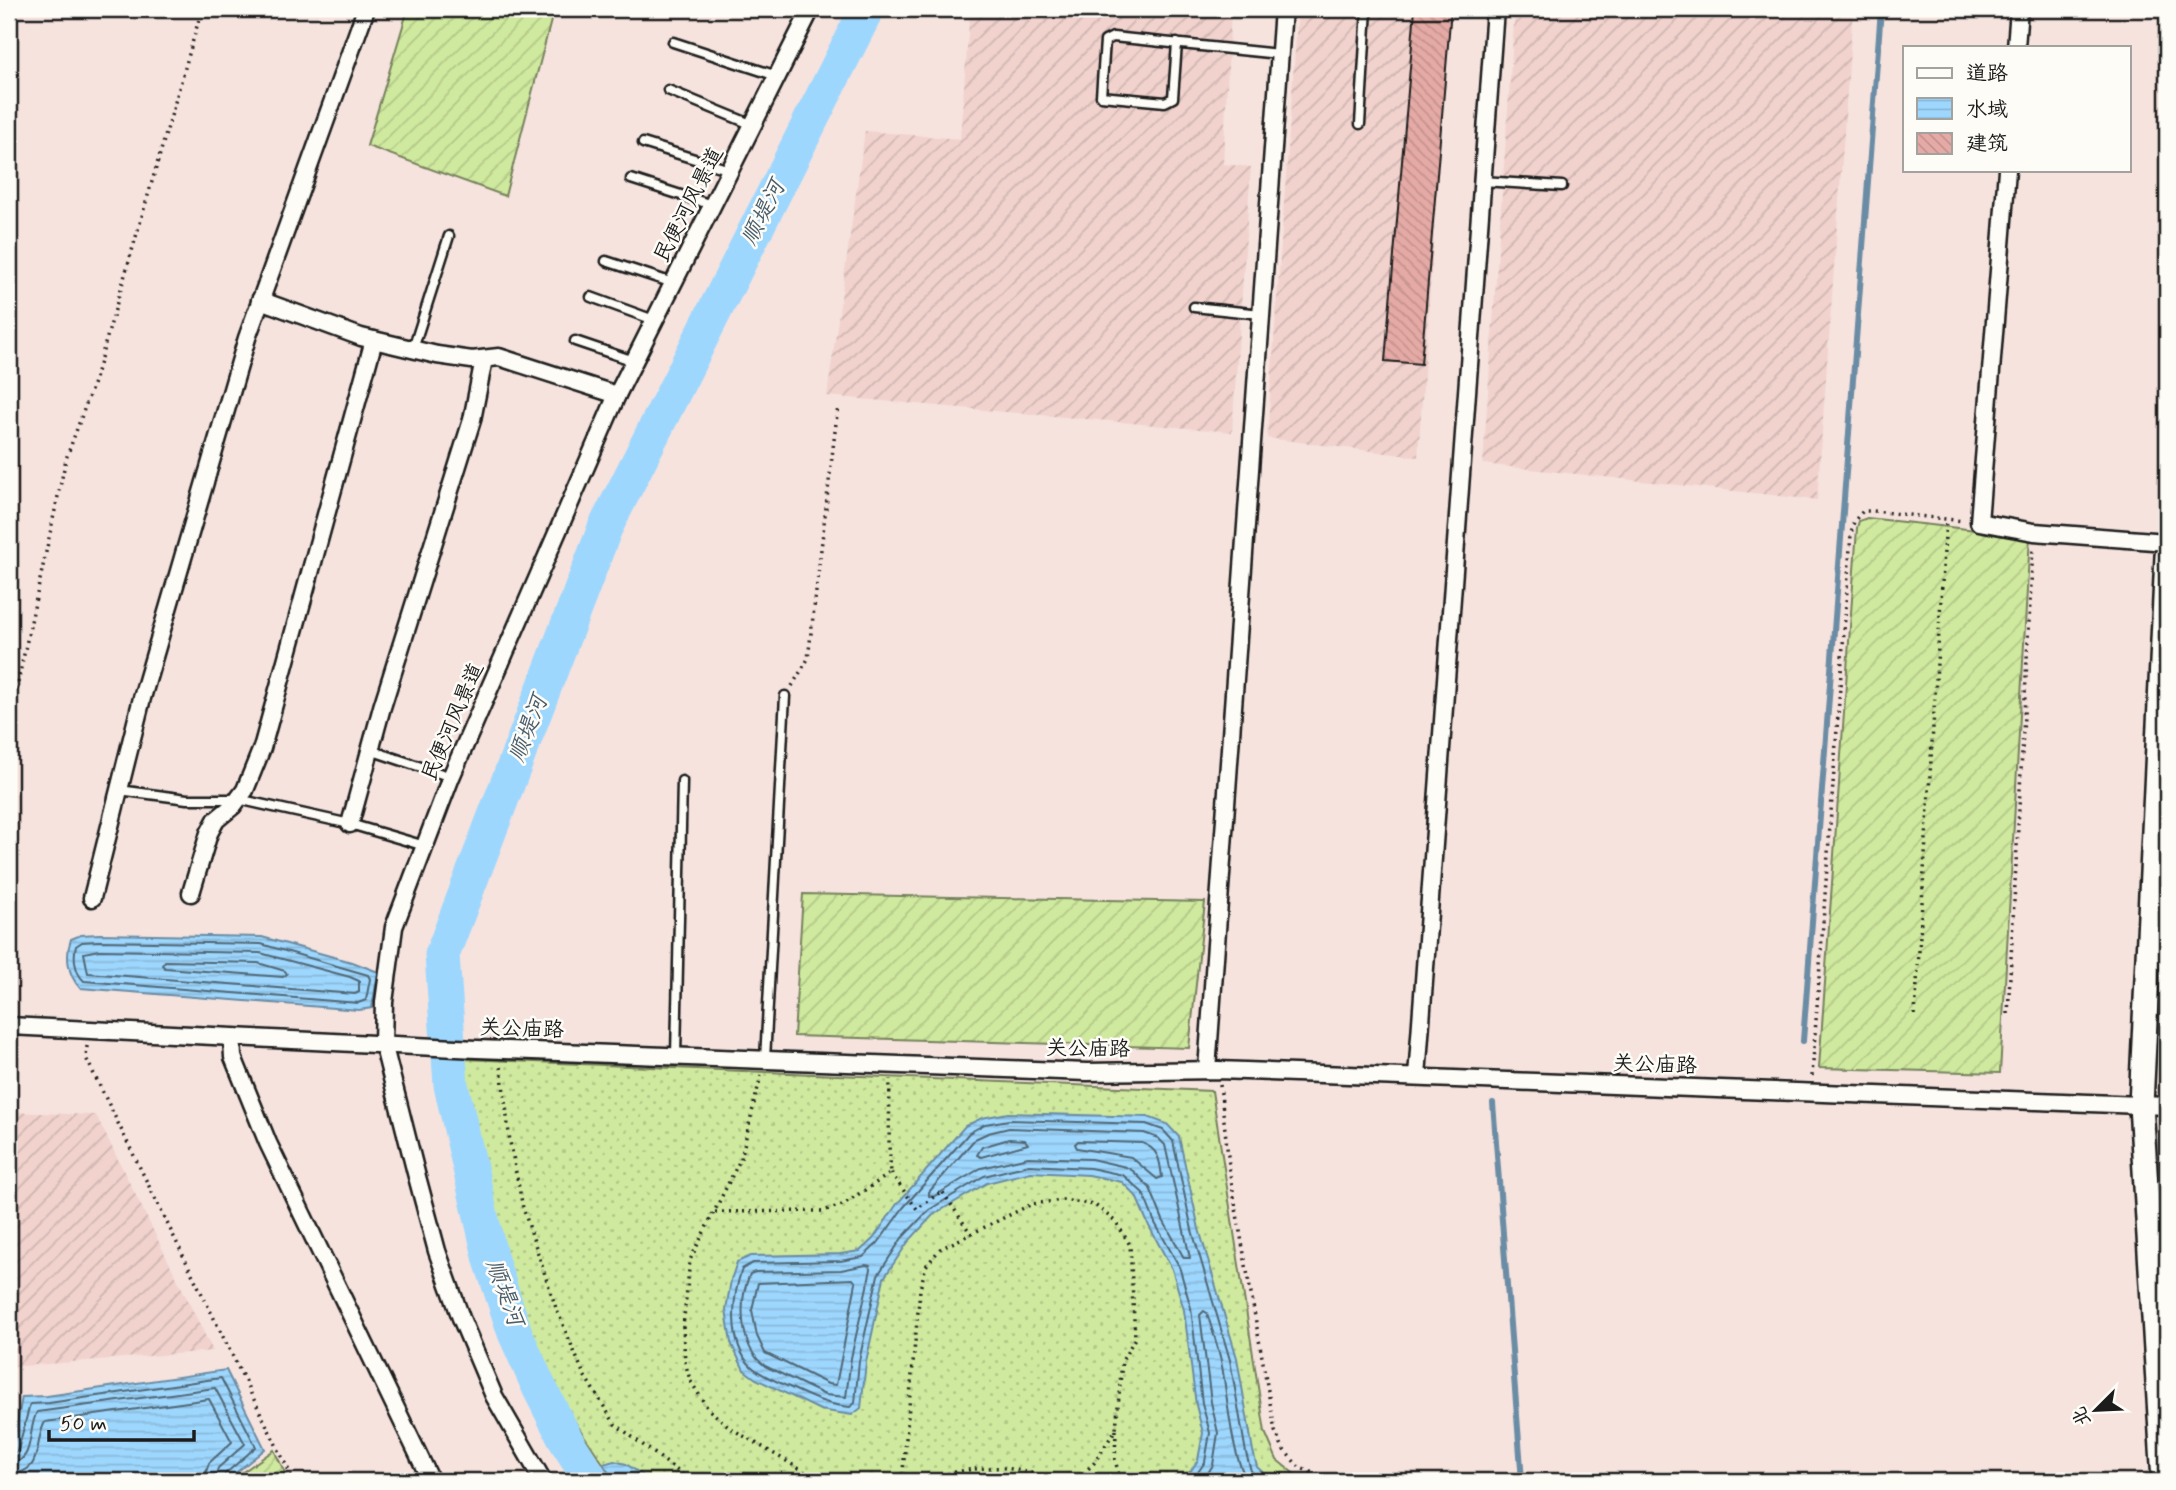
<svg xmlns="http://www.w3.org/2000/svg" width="2176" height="1490" viewBox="0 0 2176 1490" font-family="Mynerve,'LXGW WenKai TC',sans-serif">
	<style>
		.industrial { fill: url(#industrial-furrows) }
		.grass { fill: url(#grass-dots); stroke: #76825d; stroke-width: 2 }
		.garden { fill: url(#garden-furrows); stroke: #76825d; stroke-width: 2 }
		.water { fill: url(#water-rules); stroke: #6a8ca4; stroke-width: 2 }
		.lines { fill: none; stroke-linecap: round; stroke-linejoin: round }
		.shore { stroke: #506776; stroke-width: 2 }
		.stream { stroke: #6a8ca4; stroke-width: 6 }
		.river { stroke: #9ed7fe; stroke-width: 35 }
		.building { fill: url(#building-back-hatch); stroke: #1c1c1c; stroke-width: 2 }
		.lane-casing { stroke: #1c1c1c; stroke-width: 13 }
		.street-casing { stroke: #1c1c1c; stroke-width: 21 }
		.secondary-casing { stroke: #1c1c1c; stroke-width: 28 }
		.path { stroke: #1c1c1c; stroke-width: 3.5; stroke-dasharray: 2 5; stroke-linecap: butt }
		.lane { stroke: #fdfcf7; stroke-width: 8 }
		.street { stroke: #fdfcf7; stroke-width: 16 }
		.secondary { stroke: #fdfcf7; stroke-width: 23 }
		.labels { text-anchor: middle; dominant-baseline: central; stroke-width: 5; stroke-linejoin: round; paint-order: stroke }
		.street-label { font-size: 21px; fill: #1c1c1c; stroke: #fdfcf7 }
		.water-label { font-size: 23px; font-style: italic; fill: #4a5d6b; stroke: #fdfcf7 }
	</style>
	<defs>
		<pattern id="industrial-furrows" width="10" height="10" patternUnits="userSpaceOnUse" patternTransform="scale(1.75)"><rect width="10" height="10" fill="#f1d2cd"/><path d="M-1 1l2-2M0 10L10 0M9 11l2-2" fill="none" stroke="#ceb4af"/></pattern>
		<pattern id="grass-dots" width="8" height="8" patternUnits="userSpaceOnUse" patternTransform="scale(1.75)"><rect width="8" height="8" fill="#cfe99e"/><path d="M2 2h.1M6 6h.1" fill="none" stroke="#b1c788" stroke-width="1.8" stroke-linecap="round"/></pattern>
		<pattern id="garden-furrows" width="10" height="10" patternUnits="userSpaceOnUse" patternTransform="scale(1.75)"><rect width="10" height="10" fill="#cfe99e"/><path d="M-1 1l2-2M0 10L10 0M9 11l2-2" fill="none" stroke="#b1c788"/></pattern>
		<pattern id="water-rules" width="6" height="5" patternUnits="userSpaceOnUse" patternTransform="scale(1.75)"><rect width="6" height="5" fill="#9ed7fe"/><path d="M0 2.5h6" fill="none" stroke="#88b8d9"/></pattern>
		<pattern id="building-back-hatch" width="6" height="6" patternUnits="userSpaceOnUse" patternTransform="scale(1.75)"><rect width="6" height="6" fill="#e5aaa5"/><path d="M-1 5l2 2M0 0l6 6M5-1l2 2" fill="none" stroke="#c4928d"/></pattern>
	</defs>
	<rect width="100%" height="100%" fill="#f6e3de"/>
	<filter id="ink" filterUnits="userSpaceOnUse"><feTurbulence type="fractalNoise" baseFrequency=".0143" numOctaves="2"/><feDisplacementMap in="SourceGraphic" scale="14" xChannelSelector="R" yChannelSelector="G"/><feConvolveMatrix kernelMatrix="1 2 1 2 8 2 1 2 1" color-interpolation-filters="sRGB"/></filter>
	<g filter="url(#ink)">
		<g class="industrial">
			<polygon points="970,9 1231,9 1223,164 1251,167 1232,432 827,396 865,131 960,139"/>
			<polygon points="1298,9 1450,9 1418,457 1267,438"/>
			<polygon points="1515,9 1853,9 1817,500 1483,464"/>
			<polygon points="9,1112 96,1115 213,1351 9,1367"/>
		</g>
		<path class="grass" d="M464,1059L1212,1091L1265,1432L1277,1460L1303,1481H615C596,1452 573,1423 558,1391C527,1331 508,1265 490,1200C478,1153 464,1107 464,1059Z"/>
		<g class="garden">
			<polygon points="408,9 554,9 505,196 367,146"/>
			<polygon points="1867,518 2030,536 2000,1073 1819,1068 1857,528 1859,521"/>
			<polygon points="803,894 1205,902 1189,1048 794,1036"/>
			<polygon points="274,1450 289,1481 230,1481"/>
		</g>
		<g class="water">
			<path d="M99,934L262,937L355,963L378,972L372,1008L359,1010L80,988C68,975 65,956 71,939L81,935Z"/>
			<polygon points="1008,1113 1148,1117 1167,1124 1179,1137 1199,1229 1237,1358 1253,1451 1257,1467 1271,1480 1276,1481 1184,1481 1198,1460 1203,1433 1196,1405 1184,1310 1172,1269 1149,1226 1136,1196 1122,1182 1089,1175 1031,1172 987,1183 933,1215 908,1242 884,1278 866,1362 861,1408 852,1415 820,1410 756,1379 744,1370 731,1343 726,1310 731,1280 737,1262 751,1256 840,1254 860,1251 873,1239 897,1204 965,1126 982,1118"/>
			<polygon points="226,1370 265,1449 226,1481 9,1481 9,1466 22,1397 47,1396"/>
			<polygon points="614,1461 626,1464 651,1481 614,1481 603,1464"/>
		</g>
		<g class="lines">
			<g class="shore">
				<path d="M99,941L261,944L368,975L370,979L366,1000L358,1003L84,981C75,973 73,957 76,946L82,942Z"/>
				<polygon points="99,950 260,953 350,977 359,981 359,992 355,994 88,973 84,953"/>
				<polygon points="165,961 258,963 285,971 287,974 283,977 165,968 162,965"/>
				<polygon points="1009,1128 1144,1133 1158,1138 1165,1145 1190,1258 1184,1258 1163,1220 1150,1188 1133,1171 1126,1167 1091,1159 1028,1157 981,1168 933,1197 929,1196 929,1192 975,1139 988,1133"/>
				<polygon points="1009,1139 1025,1140 1028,1144 981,1157 977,1155 982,1147"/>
				<path d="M1078,1141L1142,1143C1159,1149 1160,1161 1162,1177L1157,1179L1131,1157L1077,1148L1075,1144Z"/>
				<path d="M866,1265L870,1266L871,1269L851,1358L846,1397L825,1395L765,1366C739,1347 738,1301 750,1274L755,1272L841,1270Z"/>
				<polygon points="853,1279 856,1283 836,1385 828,1384 765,1353 757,1336 752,1310 758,1283"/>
				<polyline points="9,1455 14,1454 18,1450 30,1404 49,1403 221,1378 256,1447 225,1474 223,1481"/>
				<path d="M9,1464C36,1462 27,1429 37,1412L215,1388L245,1444L218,1468L214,1481"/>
				<path d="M9,1474C45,1473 33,1443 45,1422L209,1399L232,1442L209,1463L203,1481"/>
				<path d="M1192,1481L1205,1462L1210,1433L1202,1403L1191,1308L1179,1266L1155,1223L1143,1193L1123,1175L1090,1168L1029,1165L984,1176L929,1210L902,1238L878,1275L859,1361L855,1403L850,1407C827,1405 810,1397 789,1387C777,1381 761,1376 751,1366C728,1343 732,1297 742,1269L753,1263L840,1261L863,1257L878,1243L903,1208L969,1133L985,1124L1009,1120L1146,1124L1163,1130L1173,1141L1192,1230L1230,1360L1246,1453L1251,1471L1262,1481"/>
				<path d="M1203,1481L1213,1465L1218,1433L1211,1402L1200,1315L1204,1311L1207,1313C1212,1330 1219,1348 1222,1366C1227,1392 1232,1464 1249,1481"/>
			</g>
			<g class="stream">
				<polyline points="1803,1041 1881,9"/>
				<polyline points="1493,1103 1522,1481"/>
			</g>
			<polyline class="river" points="592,1481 567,1442 539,1387 515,1333 491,1260 451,1085 442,955 605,528 867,9"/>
		</g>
		<polygon class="building" points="1415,9 1451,9 1421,364 1385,361"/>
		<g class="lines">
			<g class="lane-casing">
				<g id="lane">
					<polyline points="673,42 777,76"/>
					<polyline points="1177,43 1173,98 1165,102 1101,96 1105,41 1113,37 1279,54"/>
					<polyline points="668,90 753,125"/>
					<polyline points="1360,124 1367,9"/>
					<polyline points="643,143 730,170"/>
					<polyline points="631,179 712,205"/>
					<polyline points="1482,181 1562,186"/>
					<polyline points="606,261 673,283"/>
					<polyline points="591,297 654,320"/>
					<polyline points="1194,307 1261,314"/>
					<polyline points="575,341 634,361"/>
					<polyline points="413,349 449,236"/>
					<polyline points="370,750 451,777"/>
					<polyline points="119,790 187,799 238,799 350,824 425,846"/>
					<polyline points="676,1056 682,781"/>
					<polyline points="765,1059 785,696"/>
				</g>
			</g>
			<g class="street-casing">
				<g id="street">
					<polyline points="2016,47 2019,9"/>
					<polyline points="2007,170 1979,522 2034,532 2167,542"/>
					<polyline points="260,300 361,337 437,355 472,360 499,357 617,395"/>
					<polyline points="350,824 382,707 472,420 484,359"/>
					<polyline points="191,893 209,833 216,820 233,806 245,790 262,748 374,340"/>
					<polyline points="92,898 142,698 247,338 366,9"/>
					<polyline points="9,1026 477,1049 1087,1072 1218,1070 2167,1106"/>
					<polyline points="232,1038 233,1057 268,1143 431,1481"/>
					<polyline points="1207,1070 1283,9"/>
					<polyline points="1417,1077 1495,9"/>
					<polyline points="543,1481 494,1396 461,1318 437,1251 416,1173 383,1043 384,1002 394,927 451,777 617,395 811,9"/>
				</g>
			</g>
			<g class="secondary-casing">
				<polyline id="secondary" points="2164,1481 2141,1105 2167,556"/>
			</g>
			<g class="path">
				<polyline points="792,686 808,659 838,406"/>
				<polyline points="9,724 66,459 94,382 202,9"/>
				<polyline points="2008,1014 2033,547"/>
				<polyline points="1915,1015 1946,519"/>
				<polyline points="87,1046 86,1058 294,1481"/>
				<polyline points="501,1067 510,1142 523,1208 556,1308 584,1375 615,1424 691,1481"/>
				<polyline points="761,1075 741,1158 690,1260 683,1327 685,1362 690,1380 708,1409 732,1429 820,1481"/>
				<polyline points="1812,1076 1851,534 1854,521 1863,511 1873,511 1964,521"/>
				<polyline points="1220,1085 1230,1174 1275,1431 1284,1450 1300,1468 1334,1481"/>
				<polyline points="891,1173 917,1209 942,1191 971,1234"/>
				<polyline points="715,1212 823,1211 842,1205 891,1173 889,1146 890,1079"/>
				<polyline points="1116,1430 1115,1459 1119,1476"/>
				<polyline points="902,1481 920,1289 926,1266 940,1249 1032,1204 1063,1200 1095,1205 1116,1222 1130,1245 1135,1338 1122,1361 1116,1429 1094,1463 1077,1480"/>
				<path d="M913,1481C942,1475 974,1466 1005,1468C1028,1471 1051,1480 1075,1480C1095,1479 1110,1470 1128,1481"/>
			</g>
			<use href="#lane" class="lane"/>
			<use href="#street" class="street"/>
			<use href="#secondary" class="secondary"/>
		</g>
	</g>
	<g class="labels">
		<g class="street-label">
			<text transform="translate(689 205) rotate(-63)">民便河风景道</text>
			<text transform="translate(453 722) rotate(-67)">民便河风景道</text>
			<text transform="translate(522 1029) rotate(2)">关公庙路</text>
			<text transform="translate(1088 1049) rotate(1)">关公庙路</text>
			<text transform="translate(1655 1065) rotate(2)">关公庙路</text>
		</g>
		<g class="water-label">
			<text transform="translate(764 213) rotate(-63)">顺堤河</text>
			<text transform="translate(529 729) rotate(-69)">顺堤河</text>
			<text transform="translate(504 1293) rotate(70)">顺堤河</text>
		</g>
	</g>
	<rect width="2176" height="1490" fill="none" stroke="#fdfcf7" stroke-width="35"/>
	<rect x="18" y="18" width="2141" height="1455" fill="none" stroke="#1c1c1c" stroke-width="2.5" filter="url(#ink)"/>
	<rect x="1903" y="46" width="228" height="126" fill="#fdfcf7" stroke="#a3a29f" stroke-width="2"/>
	<rect x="1917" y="68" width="35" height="10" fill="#fdfcf7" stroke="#a3a29f" stroke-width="2"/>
	<text x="1966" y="80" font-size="21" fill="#1c1c1c">道路</text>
	<rect x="1917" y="98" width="35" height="21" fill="url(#water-rules)" stroke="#a3a29f" stroke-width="2"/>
	<text x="1966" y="116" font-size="21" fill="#1c1c1c">水域</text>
	<rect x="1917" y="133" width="35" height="21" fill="url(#building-back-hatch)" stroke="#a3a29f" stroke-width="2"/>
	<text x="1966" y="150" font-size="21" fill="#1c1c1c">建筑</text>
	<g transform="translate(2096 1410) rotate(246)" stroke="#fdfcf7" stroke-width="5" paint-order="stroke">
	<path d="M0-5L12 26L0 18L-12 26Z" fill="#1c1c1c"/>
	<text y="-10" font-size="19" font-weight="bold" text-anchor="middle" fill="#1c1c1c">北</text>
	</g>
	<path d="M49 1430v10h145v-10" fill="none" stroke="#1c1c1c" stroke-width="3.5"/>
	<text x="60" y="1430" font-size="21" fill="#1c1c1c" stroke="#fdfcf7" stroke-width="5" paint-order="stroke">50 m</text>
</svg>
